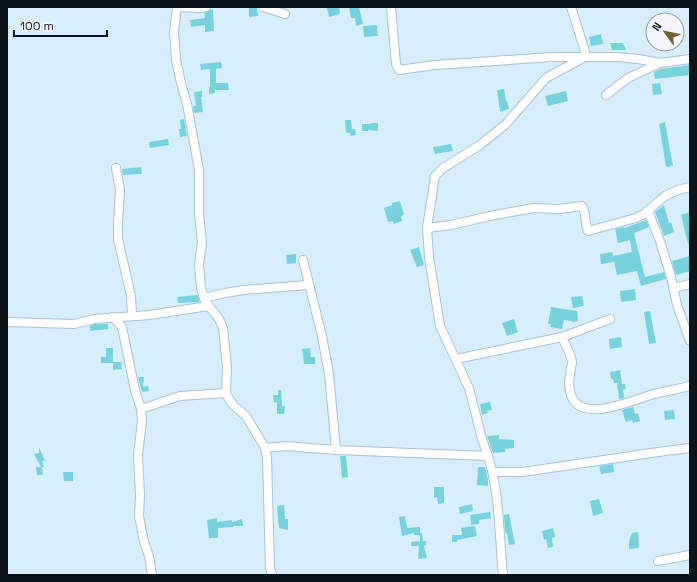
<svg xmlns="http://www.w3.org/2000/svg" width="697" height="582" viewBox="0 0 697 582" font-family="'Space Grotesk',sans-serif">
	<style>
		.building { fill: #78d2de }
		.lines { fill: none; stroke-linecap: round; stroke-linejoin: round }
		.minor-casing { stroke: #abc2d1; stroke-width: 10 }
		.minor { stroke: #fff; stroke-width: 8 }
	</style>
	<rect width="100%" height="100%" fill="#d6eefe"/>
	<g class="building">
		<polygon points="249,7 257,7 258,16 249,17"/>
		<polygon points="333,7 335,8 339,7 340,14 329,17 327,8"/>
		<polygon points="349,7 359,7 363,24 356,26 355,18 351,18"/>
		<polygon points="213,9 214,31 205,32 205,25 191,27 190,20 205,18 204,13"/>
		<polygon points="377,25 378,36 364,37 363,26"/>
		<polygon points="601,34 603,44 591,46 589,37"/>
		<polygon points="610,43 623,43 626,50 612,50"/>
		<polygon points="221,62 222,68 216,69 216,83 228,83 229,90 215,90 215,93 209,94 209,87 210,87 210,69 201,70 200,64"/>
		<polygon points="690,65 690,75 655,79 654,72 661,69"/>
		<polygon points="660,83 662,94 653,95 652,84"/>
		<polygon points="504,89 506,101 507,100 509,109 500,112 497,90"/>
		<polygon points="202,91 202,97 201,97 203,112 194,113 193,106 196,106 194,92"/>
		<polygon points="566,91 568,101 548,106 545,96"/>
		<polygon points="184,119 187,136 180,137 179,129 181,129 180,120"/>
		<polygon points="345,120 351,120 352,129 355,129 356,135 351,136 350,133 346,133"/>
		<polygon points="665,122 673,166 666,167 659,124"/>
		<polygon points="371,123 378,123 378,131 368,130 368,131 362,131 362,124 371,124"/>
		<polygon points="168,139 169,145 150,148 149,142"/>
		<polygon points="451,144 453,151 435,154 433,147"/>
		<polygon points="141,167 142,174 123,175 122,169"/>
		<polygon points="400,201 404,215 401,216 402,221 394,224 393,221 388,222 384,208 392,205 392,203"/>
		<polygon points="664,205 669,223 671,222 674,232 664,236 655,212"/>
		<polygon points="690,212 690,244 688,244 681,215"/>
		<polygon points="646,220 649,227 634,233 645,277 664,272 666,279 641,286 637,271 617,275 614,262 601,264 600,254 612,252 613,256 632,252 630,240 618,243 615,229 624,227 625,228"/>
		<polygon points="419,247 424,265 417,267 410,250"/>
		<polygon points="296,254 296,263 287,264 286,255"/>
		<polygon points="690,256 690,271 676,275 672,261"/>
		<polygon points="635,289 636,300 621,302 620,291"/>
		<polygon points="198,295 199,302 178,303 177,297"/>
		<polygon points="582,296 584,306 573,308 571,297"/>
		<polygon points="551,307 577,311 578,321 573,322 572,321 564,320 562,329 550,327 551,324 548,324"/>
		<polygon points="650,311 656,343 649,344 644,312"/>
		<polygon points="514,319 518,332 507,336 502,323"/>
		<polygon points="95,324 108,324 108,329 90,331 90,326"/>
		<polygon points="621,337 622,347 610,349 609,339"/>
		<polygon points="106,348 113,348 113,362 121,362 122,369 113,370 113,363 101,363 101,357 106,357"/>
		<polygon points="310,348 311,357 315,357 315,364 304,364 302,349"/>
		<polygon points="620,370 622,384 625,384 626,389 623,390 624,398 619,399 617,383 614,383 613,379 611,379 610,372"/>
		<polygon points="138,377 144,377 143,387 148,386 149,391 142,392"/>
		<polygon points="278,390 281,390 282,406 285,406 284,414 277,414 277,402 274,403 273,395 278,395"/>
		<polygon points="490,402 492,410 487,411 488,413 482,415 480,404"/>
		<polygon points="633,407 635,414 638,413 640,421 633,423 632,420 626,422 622,410"/>
		<polygon points="674,410 675,419 665,420 664,411"/>
		<polygon points="499,435 499,439 514,440 514,448 505,449 505,452 493,453 487,436"/>
		<polygon points="39,447 45,461 42,461 44,467 42,467 43,475 37,475 36,467 41,467 34,454 39,453"/>
		<polygon points="340,456 346,456 348,477 342,478"/>
		<polygon points="613,464 614,472 601,474 599,466"/>
		<polygon points="478,467 485,467 488,480 488,486 477,485"/>
		<polygon points="63,472 73,472 73,481 64,481"/>
		<polygon points="434,487 444,487 444,503 438,504 437,497 434,498"/>
		<polygon points="599,499 603,513 593,516 590,501"/>
		<polygon points="472,504 473,511 460,514 459,507"/>
		<polygon points="284,505 285,519 288,519 288,530 279,528 277,506"/>
		<polygon points="490,512 491,518 479,520 479,524 471,525 470,515"/>
		<polygon points="509,514 515,544 509,545 507,533 506,534 505,530 504,515"/>
		<polygon points="405,516 407,528 420,527 420,533 422,533 423,541 426,541 426,545 424,546 427,558 418,559 419,546 411,546 411,542 420,541 420,535 414,535 414,533 402,536 399,517"/>
		<polygon points="217,518 217,522 232,520 232,522 242,519 243,526 233,526 233,527 218,528 218,538 209,538 207,520"/>
		<polygon points="475,526 477,536 457,540 457,542 452,542 452,535 462,535 461,528"/>
		<polygon points="553,528 555,537 552,538 553,547 548,548 546,539 544,540 542,531"/>
		<polygon points="638,532 639,548 629,549 629,541 632,533"/>
	</g>
	<g class="lines">
		<g class="minor-casing">
			<g id="minor">
				<polyline points="177,7 174,32 176,60 181,83 187,104 199,170 199,214 202,243 199,264 201,288 205,301 219,319 223,328 227,366 226,394 233,405 246,416 265,448"/>
				<polyline points="180,7 200,8 206,7"/>
				<polyline points="263,7 285,14"/>
				<polyline points="391,7 396,64 399,70 435,65 552,57 617,57 638,59 660,63 690,59"/>
				<polyline points="571,7 584,48 586,57"/>
				<polyline points="606,95 628,78 660,63"/>
				<polyline points="116,168 120,190 118,224 118,239 131,296 132,316"/>
				<polyline points="648,211 660,241 671,277 677,305 690,341"/>
				<path d="M427,228L451,225L490,216L533,208L559,209L582,206C587,213 584,224 588,231L636,218L644,214L665,196L678,190L690,187"/>
				<polyline points="303,260 322,336 329,374 336,450"/>
				<polyline points="673,288 690,284"/>
				<polyline points="204,298 225,293 244,290 308,285"/>
				<polyline points="113,317 122,327 123,332 135,390 141,409 142,421 138,455 140,495 139,516 144,542 149,556 152,575"/>
				<polyline points="7,322 74,324 94,319 150,315 208,306"/>
				<path d="M562,337C565,344 571,354 572,362C572,366 570,370 570,374C569,380 569,389 571,395C581,425 635,399 654,394C666,391 678,389 690,386"/>
				<polyline points="456,359 562,337 610,319"/>
				<polyline points="141,409 180,396 226,393"/>
				<polyline points="488,456 482,439 469,388 440,326 429,257 427,228 435,176 443,168 480,145 506,124 546,78 583,58"/>
				<polyline points="493,472 523,472 658,452 690,448"/>
				<polyline points="658,561 690,555"/>
				<path d="M272,575L270,568L267,457L265,448L286,446L336,450L488,456C500,494 499,536 503,575"/>
			</g>
		</g>
		<use href="#minor" class="minor"/>
	</g>
	<rect width="697" height="582" fill="none" stroke="#0c141a" stroke-width="16"/>
	<g transform="translate(665 32) rotate(303)"><circle r="19" fill="#f4f8fc" stroke="#979da2"/>
	<path d="M0-3L7 15L0 10L-7 15Z" fill="#746130"/>
	<text y="-6" font-size="11" font-weight="bold" text-anchor="middle" fill="#0c141a">N</text>
	</g>
	<path d="M14 30v6h93v-6" fill="none" stroke="#0c141a" stroke-width="2"/>
	<text x="20" y="30" font-size="12" fill="#0c141a" stroke="#f4f8fc" stroke-width="3" paint-order="stroke">100 m</text>
</svg>
